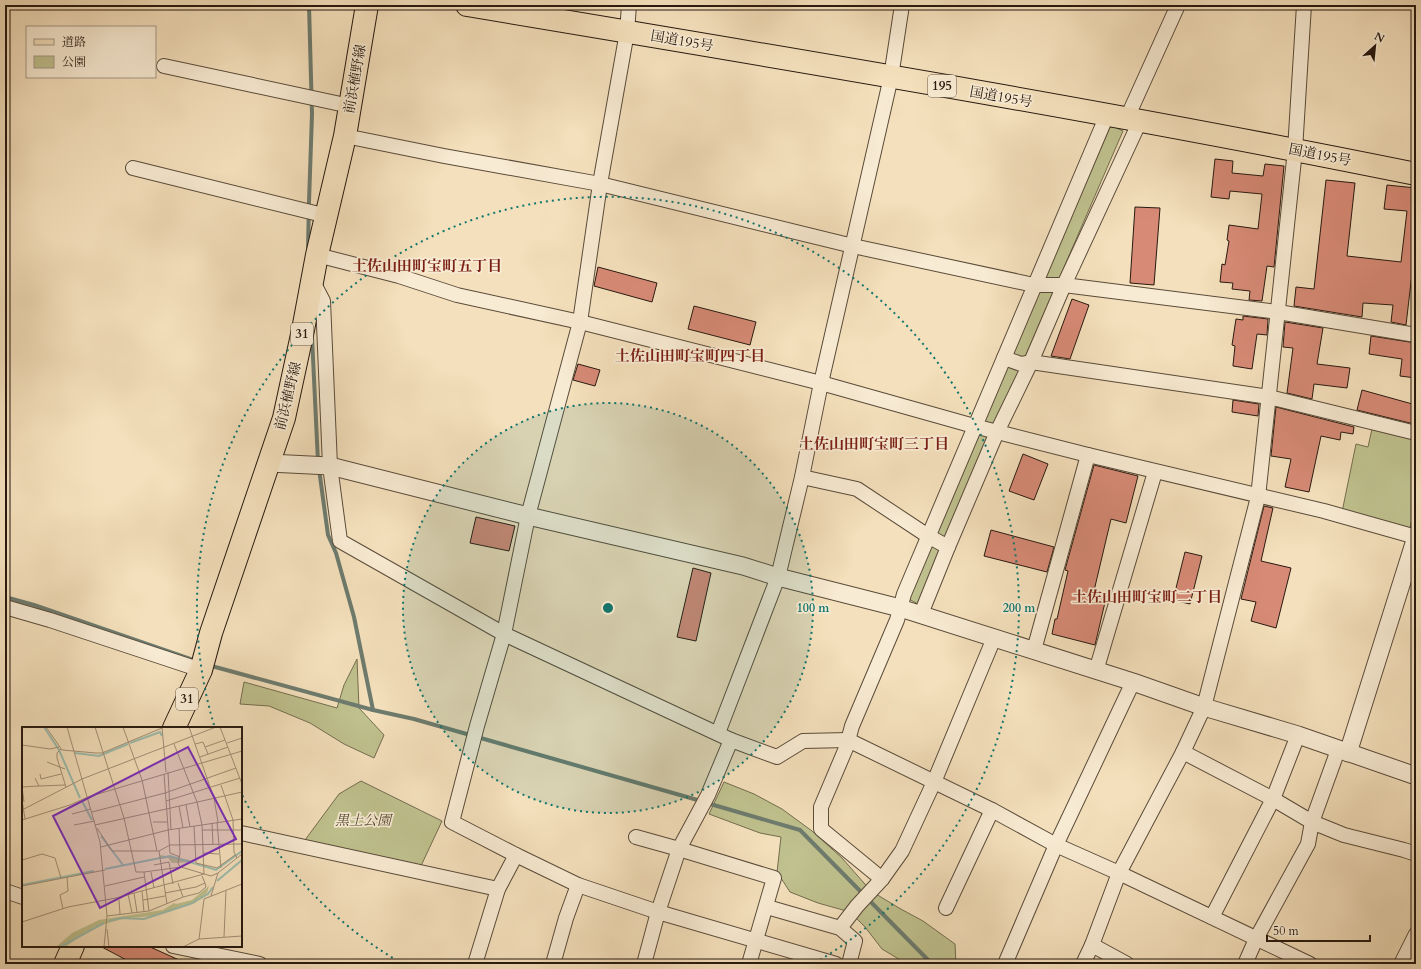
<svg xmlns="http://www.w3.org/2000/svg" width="1421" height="969" viewBox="0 0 1421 969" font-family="Cardo,'Noto Serif JP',serif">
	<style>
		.green { fill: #bfc18e; stroke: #736d4e }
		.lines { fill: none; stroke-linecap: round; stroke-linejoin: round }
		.stream { stroke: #6d7b6e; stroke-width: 4 }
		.building { fill: #d78a76; stroke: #27190f }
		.minor-casing { stroke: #5a4b3a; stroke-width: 16 }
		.tertiary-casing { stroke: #5a4b3a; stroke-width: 19 }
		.primary-casing { stroke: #27190f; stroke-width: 24 }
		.trunk-casing { stroke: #27190f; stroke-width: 24 }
		.minor { stroke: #f8ebd3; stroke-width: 14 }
		.tertiary { stroke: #f8ebd3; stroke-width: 17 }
		.primary { stroke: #f4e0bc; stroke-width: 22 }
		.trunk { stroke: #f4e0bc; stroke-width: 22 }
		.ring { fill: none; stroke: #0f766e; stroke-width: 2; stroke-dasharray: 2 4 }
		.labels { text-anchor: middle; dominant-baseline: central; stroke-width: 3.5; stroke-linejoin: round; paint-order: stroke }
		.shield { fill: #f8ebd3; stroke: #66584a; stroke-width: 1 }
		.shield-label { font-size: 13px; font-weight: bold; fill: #27190f }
		.street-label { font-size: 14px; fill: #27190f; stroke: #f8ebd3 }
		.park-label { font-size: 14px; font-style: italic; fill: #554b35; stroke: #f8ebd3 }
		.neighbourhood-label { font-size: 15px; font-weight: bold; fill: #7a1f14; stroke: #f8ebd3 }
		.inset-river { fill: none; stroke: #9cbdae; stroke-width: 2 }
		.inset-road { fill: none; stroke: #a29077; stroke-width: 1 }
		.view { fill: #7b2cbf; fill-opacity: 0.15; stroke: #7b2cbf; stroke-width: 2 }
		.inset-edge { fill: none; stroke: #27190f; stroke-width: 2 }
		.centre { fill: #0f766e; stroke: #f8ebd3; stroke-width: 2 }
		.ring-label { font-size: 12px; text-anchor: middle; font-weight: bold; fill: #0f766e; stroke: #f8ebd3; stroke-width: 3.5; stroke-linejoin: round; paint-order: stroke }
	</style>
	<rect width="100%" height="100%" fill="#f4e0bc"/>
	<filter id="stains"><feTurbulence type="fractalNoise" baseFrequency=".005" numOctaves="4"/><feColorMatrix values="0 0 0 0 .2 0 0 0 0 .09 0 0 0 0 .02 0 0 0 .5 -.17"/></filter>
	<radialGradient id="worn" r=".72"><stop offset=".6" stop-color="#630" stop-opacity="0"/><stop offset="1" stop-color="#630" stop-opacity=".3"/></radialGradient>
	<g class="green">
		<polygon points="1111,125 1123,131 918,604 907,598"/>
		<polygon points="1372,429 1416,440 1416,495 1410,529 1342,512 1356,444 1368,447"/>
		<polygon points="357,659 359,708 384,735 374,758 344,744 310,723 269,706 240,704 244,682 337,708 344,685"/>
		<polygon points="361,781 442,821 420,868 305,840 339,794"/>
		<polygon points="724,782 754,794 782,809 812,831 842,858 871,891 899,908 923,921 955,944 956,964 907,964 882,949 865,927 850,912 818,903 790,892 777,872 781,837 760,833 709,814"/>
	</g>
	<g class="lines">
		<g class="stream">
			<polyline points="308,248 309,202 312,114 309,5"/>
			<polyline points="312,337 318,462"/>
			<polyline points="319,469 328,535 336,553 354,617 373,710"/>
			<polyline points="5,597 34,605 196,661"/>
			<polyline points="208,665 373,710 414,719 701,801"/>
			<polyline points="707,803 800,830 932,964"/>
		</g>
	</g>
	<g class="building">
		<polygon points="1215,159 1233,161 1232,173 1263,176 1265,164 1284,166 1274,267 1267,266 1262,301 1249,300 1250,291 1232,289 1233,283 1220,282 1222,264 1225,265 1229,241 1227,240 1229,225 1258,229 1262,194 1230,191 1229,199 1211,197"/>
		<polygon points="1326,180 1355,183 1347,256 1401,262 1407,211 1384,209 1387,185 1416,188 1416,248 1415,248 1406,325 1391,322 1393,305 1363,303 1362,317 1294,306 1296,287 1314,289"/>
		<polygon points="1135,207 1160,208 1154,285 1130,283"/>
		<polygon points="598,267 657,283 652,302 594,286"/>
		<polygon points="1072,299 1089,305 1070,359 1051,356"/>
		<polygon points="694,306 756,322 750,345 688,329"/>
		<polygon points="1243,316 1268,319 1267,335 1257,334 1252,369 1233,366 1233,365 1235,346 1232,345 1236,319 1243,320"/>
		<polygon points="1285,322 1323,328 1317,364 1350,368 1347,388 1314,384 1312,399 1287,393 1293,348 1283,347"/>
		<polygon points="1371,336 1416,343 1416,378 1400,376 1402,359 1369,354"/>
		<polygon points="578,364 600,370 595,386 573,380"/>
		<polygon points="1362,390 1416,405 1416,417 1414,424 1357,410"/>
		<polygon points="1233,400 1259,404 1258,416 1232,412"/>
		<polygon points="1276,407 1354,427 1353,434 1341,432 1340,440 1321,436 1309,492 1285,487 1291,459 1271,456"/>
		<polygon points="1023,454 1048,464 1034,500 1009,491"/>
		<polygon points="1094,465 1138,476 1126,523 1111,519 1093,595 1106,598 1095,645 1052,634 1055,619 1057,619 1068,571 1065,570"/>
		<polygon points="1264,506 1273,508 1261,561 1291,568 1276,628 1251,621 1256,602 1241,599"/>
		<polygon points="476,517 515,526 509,551 470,543"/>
		<polygon points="991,530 1054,547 1047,572 984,556"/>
		<polygon points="1185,552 1202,556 1190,604 1173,600"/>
		<polygon points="693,568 711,573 696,641 677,637"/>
		<polygon points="100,946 148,946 188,964 134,964"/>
	</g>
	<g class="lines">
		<g class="minor-casing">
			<g id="minor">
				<polyline points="164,66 350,106"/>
				<polyline points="1127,118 1178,5"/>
				<polyline points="345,136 444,156 600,184 853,246 1034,285 1064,285 1278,312 1416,335"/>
				<polyline points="133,168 327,216"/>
				<polyline points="317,255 399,276 457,295 580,322 821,383 974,426 1088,455 1324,511 1416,537"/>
				<polyline points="312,280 323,301 330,466 340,541 504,634 731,740 777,757 803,741 848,740 992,810 1056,845 1119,873 1310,964"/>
				<polyline points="1004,358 1021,364 1031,362 1269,397 1416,433"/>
				<polyline points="802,477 857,489 928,536 948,547"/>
				<polyline points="5,607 50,620 201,670"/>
				<polyline points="921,614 948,547 997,432 1031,362 1064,285 1140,121"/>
				<polyline points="1034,650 1088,455"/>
				<polyline points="1096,671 1155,472"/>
				<polyline points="718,733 778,577 802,477 821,383 891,77 902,5"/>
				<polyline points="1183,752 1273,799 1312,822 1344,835 1404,850 1416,854"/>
				<polyline points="241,833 498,889"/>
				<polyline points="636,837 679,849 774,878 749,964"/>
				<polyline points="516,855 452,822 477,726 504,634 528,516 580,322 600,184 627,32 629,5"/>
				<polyline points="882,879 821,829 821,807 846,748 852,726 897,620 904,594 1107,115"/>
				<polyline points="5,891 23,897"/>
				<polyline points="767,907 840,928 855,941 849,964"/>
				<polyline points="946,908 992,810"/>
				<polyline points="1212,917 1273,799 1298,735"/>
				<polyline points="840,928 857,906 882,879 902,851 934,782 994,638"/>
				<polyline points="1092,945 1127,964"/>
				<polyline points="173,946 260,964"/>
				<polyline points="475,964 498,889 516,855 578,885 658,912 836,964"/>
				<polyline points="553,964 566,918 578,885"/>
				<polyline points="644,964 658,912 679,849 708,795 731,740"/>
				<polyline points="1005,964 1056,845 1133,682"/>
				<polyline points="1083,964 1092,945 1119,873 1183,752 1204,707 1258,497 1295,150 1304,5"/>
				<polyline points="1245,964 1256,939 1308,844 1312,822 1338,750"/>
				<polyline points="1401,964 1416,934"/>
			</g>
		</g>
		<g class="tertiary-casing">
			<g id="tertiary">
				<polyline points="269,463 330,466 528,516 743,566 778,577 900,608 1133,682 1204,707 1298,735 1416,776"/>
				<polyline points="1348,753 1416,537"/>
			</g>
		</g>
		<g class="primary-casing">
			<g id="primary">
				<polyline points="174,728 201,670 211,633 284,418 303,330 317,255 345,136 367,5"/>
				<polyline points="65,964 73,946"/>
			</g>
		</g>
		<g class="trunk-casing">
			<path id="trunk" d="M467,5C784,58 1101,110 1416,174"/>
		</g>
		<use href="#minor" class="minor"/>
		<use href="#tertiary" class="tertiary"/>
		<use href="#primary" class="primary"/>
		<use href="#trunk" class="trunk"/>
	</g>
	<circle cx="608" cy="608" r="205" fill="#0f766e" fill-opacity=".12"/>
	<g class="ring">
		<circle cx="608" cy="608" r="205"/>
		<path d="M403 964A411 411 0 0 1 242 795M214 725A411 411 0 1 1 813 964"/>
	</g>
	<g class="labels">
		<g class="shield">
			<rect x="928" y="75" width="28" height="22" rx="3"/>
			<rect x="291" y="323" width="22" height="22" rx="3"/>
			<rect x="176" y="688" width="22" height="22" rx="3"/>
		</g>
		<g class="shield-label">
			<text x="942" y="86">195</text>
			<text x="302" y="334">31</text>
			<text x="187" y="699">31</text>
		</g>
		<g class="street-label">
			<text transform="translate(682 41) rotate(10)">国道195号</text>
			<text transform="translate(355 79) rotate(-80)">前浜植野線</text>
			<text transform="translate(1001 97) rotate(10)">国道195号</text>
			<text transform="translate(1320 155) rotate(11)">国道195号</text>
			<text transform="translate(288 396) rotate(-76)">前浜植野線</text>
		</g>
		<g class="park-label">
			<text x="363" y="820">黒土公園</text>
		</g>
		<g class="neighbourhood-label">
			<text x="427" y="266">土佐山田町宝町五丁目</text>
			<text x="690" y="356">土佐山田町宝町四丁目</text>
			<text x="874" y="444">土佐山田町宝町三丁目</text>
			<text x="1147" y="597">土佐山田町宝町二丁目</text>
		</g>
	</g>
	<g transform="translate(22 727)">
		<rect width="220" height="220" fill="#f4e0bc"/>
		<path d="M138,128L168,133L169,135L150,136L146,131L138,132ZM187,159L185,166L173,176L132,189L104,191L72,200L43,220H34L50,206L77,193L141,183L152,176L154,177L170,173Z" fill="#bfc18e"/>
		<path class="inset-river" d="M22,0L37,23L58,71M108,16L138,5L140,9M53,26L77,29L106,17M60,74L70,93M79,109L101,138M83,142L148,129L194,143L220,124M195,154L220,133M0,158L72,144M87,194L99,191L122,192L168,177L186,167L191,160M38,220L82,196"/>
		<path class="inset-road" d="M24,0L40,23L74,26H80L140,1M45,0L78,115L85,189L82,220M73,0L102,91L114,145H122M101,0L120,53L135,124M140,0L144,45M167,0L192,71L196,95M198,0L220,57M205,16L220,11M173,17L181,15L186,27M0,18L28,22L37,20M183,20L203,13M39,22L35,26V31L44,60M178,30L206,20M25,35L43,42M146,45L149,103M18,47L19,52L39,47M142,47L148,126L158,130M13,51L17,59L43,58M199,58L211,93L212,125L215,131M0,60L2,75M0,60L17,59M0,73L3,92M144,74L218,51M164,78L168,100M157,79L161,101M2,82L60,52L194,0M70,85L143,66L214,41M50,87L69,82M0,93L48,78L66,70L220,24M131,95H145M195,95L199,141M190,96L191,117M52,98L73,94M73,98L220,65M172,99L174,136L195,141L213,128M75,101L90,124H137L148,118L220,117M157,101L158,126L156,137L159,140M180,103H220M79,120L146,103L220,92M137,124L145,177M181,126L197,127M0,133L20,127L33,131L39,151M132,138L147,135L151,157M129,145L132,161M0,159L83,143M83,159L122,150M120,164L122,185M112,166L115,185M143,166L174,160L183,156L180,149M106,167L110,186M189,169L196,146L220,127M161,170L177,166L184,160L183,156M97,173L98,187M121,173L143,169M41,182L38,168L46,164L45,150M127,184L122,145L159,140L189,149L196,146M85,189L127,184L161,170L156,156M0,195L46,180L94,171L182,147L180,98L175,75L152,17M85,202L87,220M202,210L204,163M177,212L182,172L220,157M161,220L177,212L220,209"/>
		<path class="view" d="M166,20L214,112L78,181L31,89Z"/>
		<rect width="220" height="220" class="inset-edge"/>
	</g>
	<circle cx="608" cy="608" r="6" class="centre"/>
	<g class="ring-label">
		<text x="813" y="612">100 m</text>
		<text x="1019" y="612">200 m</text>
	</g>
	<rect width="1421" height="969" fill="none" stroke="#f4e0bc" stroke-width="20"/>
	<rect x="6" y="6" width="1409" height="957" fill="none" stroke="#27190f" stroke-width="2"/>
	<rect x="10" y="10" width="1401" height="949" fill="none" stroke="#27190f"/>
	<rect x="26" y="26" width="130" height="52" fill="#f8ebd3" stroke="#a49785"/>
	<rect x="34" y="39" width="20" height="6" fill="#f4e0bc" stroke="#a49785"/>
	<text x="62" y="46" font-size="12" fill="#27190f">道路</text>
	<rect x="34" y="56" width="20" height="12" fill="#bfc18e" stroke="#a49785"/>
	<text x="62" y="66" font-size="12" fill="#27190f">公園</text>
	<g transform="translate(1375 46) rotate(27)" stroke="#f8ebd3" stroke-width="3" paint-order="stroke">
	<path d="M0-3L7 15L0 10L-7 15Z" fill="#27190f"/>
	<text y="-6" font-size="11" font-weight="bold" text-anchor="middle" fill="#27190f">N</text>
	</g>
	<path d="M1267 935v6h103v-6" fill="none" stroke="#27190f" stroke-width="2"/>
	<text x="1273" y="935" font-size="12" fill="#27190f" stroke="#f8ebd3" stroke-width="3" paint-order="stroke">50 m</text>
	<rect width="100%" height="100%" filter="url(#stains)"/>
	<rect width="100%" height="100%" fill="url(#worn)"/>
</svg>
